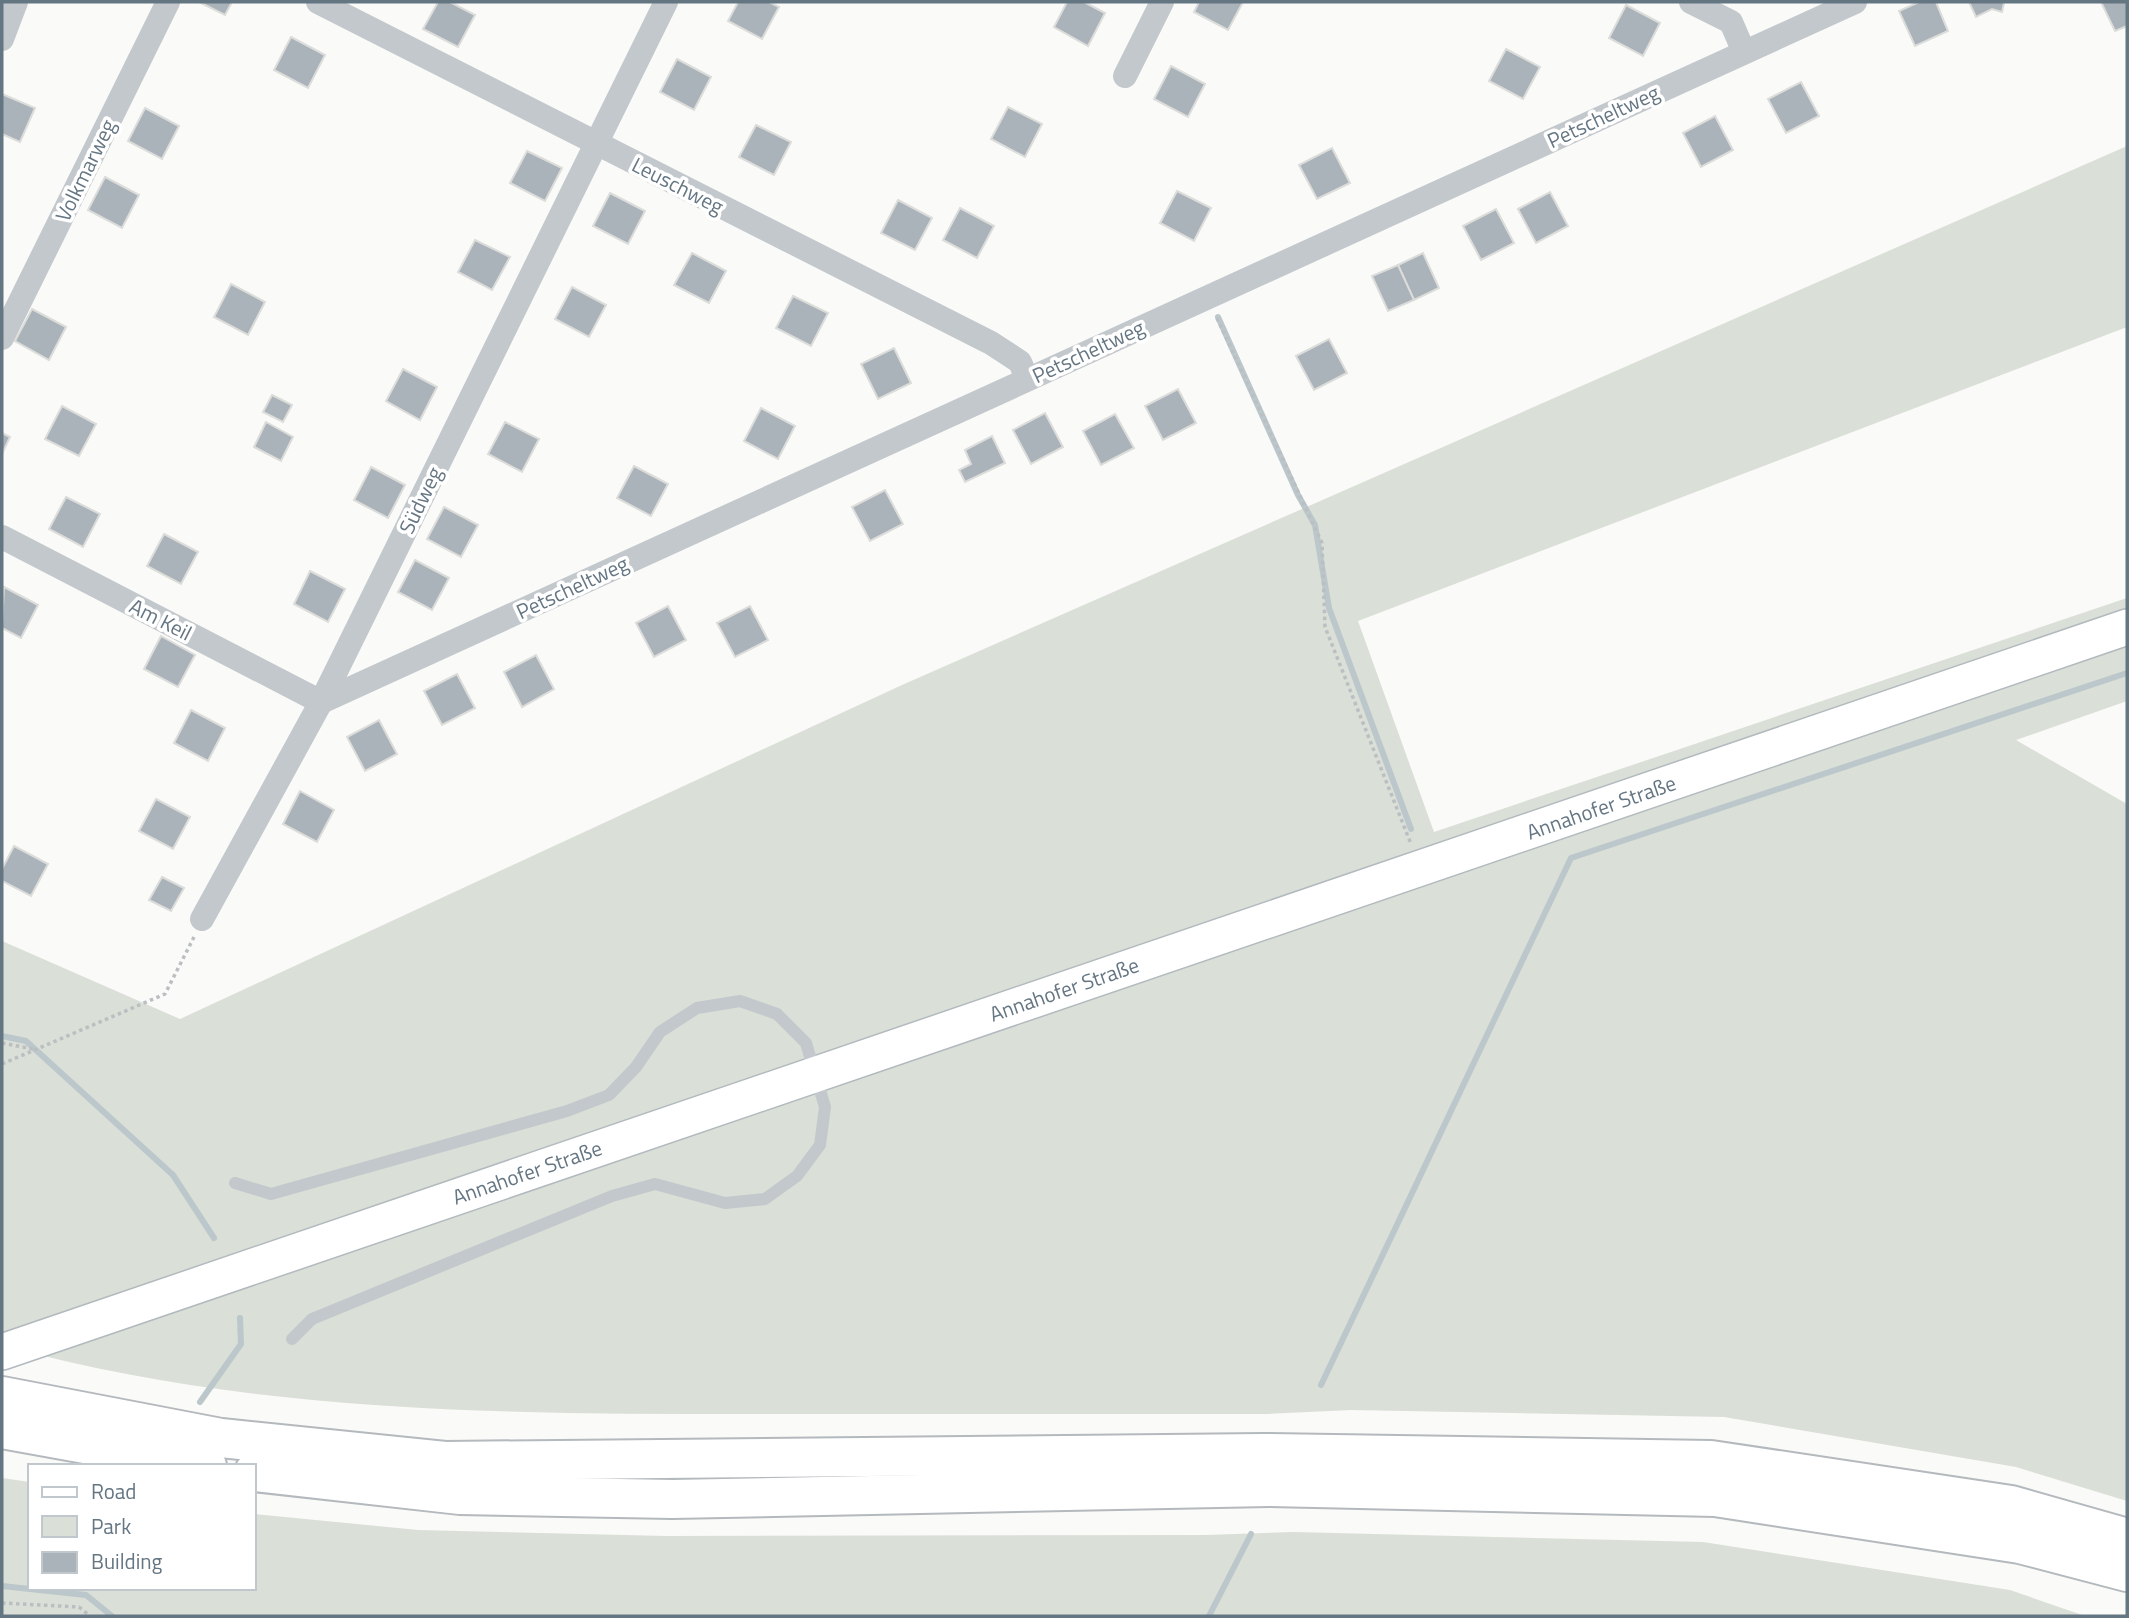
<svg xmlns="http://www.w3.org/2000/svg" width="2129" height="1618" viewBox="0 0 2129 1618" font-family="'Titillium Web',sans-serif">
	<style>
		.green { fill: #dadfd7 }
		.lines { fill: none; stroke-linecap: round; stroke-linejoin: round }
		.stream { stroke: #bbc7cb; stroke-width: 6 }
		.building { fill: #aab3b9; stroke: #dcdcda; stroke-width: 2 }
		.secondary-casing { stroke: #b3babf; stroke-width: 38 }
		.highway-casing { stroke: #b4b9bd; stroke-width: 42 }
		.path { stroke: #bbbfc2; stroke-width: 3.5; stroke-dasharray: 3.5 3.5; stroke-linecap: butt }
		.lane { stroke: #c3c8cc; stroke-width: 12 }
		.street { stroke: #c3c8cc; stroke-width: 24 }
		.secondary { stroke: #fff; stroke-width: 35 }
		.highway { stroke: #fff; stroke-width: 38 }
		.labels { text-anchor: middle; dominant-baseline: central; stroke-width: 7; stroke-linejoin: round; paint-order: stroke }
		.street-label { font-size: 21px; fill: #657683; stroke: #fff }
	</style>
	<rect width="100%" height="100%" fill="#fafaf8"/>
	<g class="green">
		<path d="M2127,146V327L1358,621L1434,832L2127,598V701L2016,740L2127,804V1501L2016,1467L1724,1417L1351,1410L1267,1414C1092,1414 918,1414 743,1414C496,1414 242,1412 2,1345V941L180,1019L902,685Z"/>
		<polygon points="2,1478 30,1482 30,1588 254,1588 254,1514 418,1530 666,1536 1206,1535 1293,1532 1703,1542 2010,1590 2085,1616 2,1616"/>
	</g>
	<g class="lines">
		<g class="stream">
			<polyline points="1218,317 1298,495 1315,525 1329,608 1411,829"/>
			<polyline points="2,1036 26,1041 173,1175 214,1238"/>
			<polyline points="1321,1385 1571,858 2127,673"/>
			<polyline points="200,1402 241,1344 240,1318"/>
			<polyline points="2,1586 86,1595 112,1616"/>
			<polyline points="1209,1616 1251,1534"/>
		</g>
	</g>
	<g class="building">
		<polygon points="199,2 232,2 225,15"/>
		<polygon points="438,2 450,2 475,15 458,47 423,29"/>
		<polygon points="738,2 769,2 779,7 762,39 728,21"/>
		<polygon points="1067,2 1084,2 1105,13 1088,46 1054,27"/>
		<polygon points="1199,2 1243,2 1228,30 1194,12"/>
		<polygon points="1919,2 1936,2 1948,31 1915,46 1899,11"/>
		<polygon points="1969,2 2004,2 2004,3 2002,12 1992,9 1976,17"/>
		<polygon points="2101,2 2127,2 2127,26 2115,31"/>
		<polygon points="1626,5 1660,23 1643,56 1609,38"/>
		<polygon points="291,37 325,55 308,88 274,70"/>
		<polygon points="1506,49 1540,67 1523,99 1489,81"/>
		<polygon points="677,59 711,77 694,110 660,92"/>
		<polygon points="1171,66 1205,84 1188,117 1154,99"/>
		<polygon points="1801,82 1819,116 1786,133 1768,99"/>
		<polygon points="2,94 35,108 20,142 2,134"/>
		<polygon points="1008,107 1042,124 1025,157 991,139"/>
		<polygon points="145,108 179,126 162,159 128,141"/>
		<polygon points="1715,116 1733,150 1701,167 1683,133"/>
		<polygon points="756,125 791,142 774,175 739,157"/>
		<polygon points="1332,148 1350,183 1317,199 1299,165"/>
		<polygon points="527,151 562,168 545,201 510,183"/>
		<polygon points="105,177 139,195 122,228 88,210"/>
		<polygon points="1177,191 1211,208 1194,241 1160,223"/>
		<polygon points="1550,192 1568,226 1536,243 1518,209"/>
		<polygon points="610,193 645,211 628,244 593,226"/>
		<polygon points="898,200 932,218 915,250 881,233"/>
		<polygon points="960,208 994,226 977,258 943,240"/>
		<polygon points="1496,209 1514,243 1481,260 1463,226"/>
		<polygon points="475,240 510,257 492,290 458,272"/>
		<polygon points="692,253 726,271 709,303 674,285"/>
		<polygon points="1423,253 1439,288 1414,300 1398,265"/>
		<polygon points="1398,265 1414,300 1388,311 1372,276"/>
		<polygon points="231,284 265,302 248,335 214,317"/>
		<polygon points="572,287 606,305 589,337 555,319"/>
		<polygon points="793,296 828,313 811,346 776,328"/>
		<polygon points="32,309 66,327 49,360 15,341"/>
		<polygon points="1329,339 1347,373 1314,390 1296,356"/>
		<polygon points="894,348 911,383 878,399 861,364"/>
		<polygon points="403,369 437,387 420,420 386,401"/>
		<polygon points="1178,389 1196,423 1163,440 1145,406"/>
		<polygon points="272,395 292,405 283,422 263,412"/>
		<polygon points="62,406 96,424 79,456 45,439"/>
		<polygon points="761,408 795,426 778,459 744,441"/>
		<polygon points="1045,413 1063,447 1031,464 1013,430"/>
		<polygon points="1115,414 1134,448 1101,465 1083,431"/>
		<polygon points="266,422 293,437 281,461 254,447"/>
		<polygon points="505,422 539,439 522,472 488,454"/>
		<polygon points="2,433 10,437 2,454"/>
		<polygon points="992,436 1005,463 965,482 959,470 971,464 965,450"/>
		<polygon points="634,466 668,484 651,516 617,498"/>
		<polygon points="371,467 405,485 388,518 354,500"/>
		<polygon points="885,490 903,524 870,541 852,507"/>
		<polygon points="66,497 100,514 83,547 49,529"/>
		<polygon points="444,507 478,525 461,557 427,539"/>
		<polygon points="164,534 198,552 181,584 147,566"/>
		<polygon points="415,560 449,578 432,610 398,592"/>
		<polygon points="310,571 345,589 328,622 294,604"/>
		<polygon points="4,587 38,605 21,638 2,628"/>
		<polygon points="668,606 686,640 654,657 636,623"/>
		<polygon points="750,606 768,640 735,657 717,623"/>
		<polygon points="161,636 195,655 178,687 144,669"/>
		<polygon points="536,655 554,689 522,707 504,672"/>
		<polygon points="457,674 475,708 442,725 424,691"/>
		<polygon points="191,710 225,728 208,761 174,743"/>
		<polygon points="379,720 397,754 365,771 347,737"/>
		<polygon points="300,791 334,810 317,842 283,824"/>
		<polygon points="156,799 190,817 173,849 139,831"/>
		<polygon points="14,846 48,864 31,896 2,881 2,869"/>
		<polygon points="162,877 184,888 171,911 149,900"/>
	</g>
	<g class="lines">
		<g class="secondary-casing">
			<polyline id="secondary" points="2,1352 2127,627"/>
		</g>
		<g class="highway-casing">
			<g id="highway">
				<polyline points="2,1396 221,1438 445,1461 1264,1453 1711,1460 2011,1505 2127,1538"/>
				<polyline points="2,1429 207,1466"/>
				<polyline points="254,1472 460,1495 672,1499 1269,1487 1715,1497 2020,1544 2127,1572"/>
			</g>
		</g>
		<g class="path">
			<polyline points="1217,318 1322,543 1325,627 1411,844"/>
			<polyline points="2,1043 33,1049"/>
			<polyline points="2,1064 165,994 194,937"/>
			<polyline points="2,1603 79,1607 90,1616"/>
		</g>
		<polyline class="lane" points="235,1183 271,1194 567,1111 609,1095 636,1067 660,1032 697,1008 740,1001 777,1014 806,1043 825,1107 820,1145 797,1176 765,1199 725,1203 655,1184 612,1196 312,1319 292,1339"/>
		<g class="street">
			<polyline points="318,2 991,343 1020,362 1027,379"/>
			<polyline points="1691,2 1731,22 1744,52"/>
			<polyline points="2,39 16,2"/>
			<polyline points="1125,76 1162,2"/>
			<polyline points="2,338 168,2"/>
			<polyline points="2,537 321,702 1855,2"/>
			<polyline points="202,919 321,702 666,2"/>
		</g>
		<use href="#secondary" class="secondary"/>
		<use href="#highway" class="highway"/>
	</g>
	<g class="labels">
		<g class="street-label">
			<text transform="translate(1603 116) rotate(-25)">Petscheltweg</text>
			<text transform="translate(85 170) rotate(-64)">Volkmarweg</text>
			<text transform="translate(678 185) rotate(27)">Leuschweg</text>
			<text transform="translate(1088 351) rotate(-25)">Petscheltweg</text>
			<text transform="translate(420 500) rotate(-64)">Südweg</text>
			<text transform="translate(572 587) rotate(-25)">Petscheltweg</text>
			<text transform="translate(161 619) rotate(27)">Am Keil</text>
			<text transform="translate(1601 807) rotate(-19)">Annahofer Straße</text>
			<text transform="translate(1064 989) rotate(-19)">Annahofer Straße</text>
			<text transform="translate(527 1172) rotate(-19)">Annahofer Straße</text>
		</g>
	</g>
	<rect width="2129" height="1618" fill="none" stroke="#657683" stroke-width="7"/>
	<rect x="28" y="1464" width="228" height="126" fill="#ffffff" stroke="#c1c8cd" stroke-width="2"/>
	<rect x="42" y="1487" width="35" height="10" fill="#ffffff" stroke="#c1c8cd" stroke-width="2"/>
	<text x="91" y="1499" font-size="21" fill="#657683">Road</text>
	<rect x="42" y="1516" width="35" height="21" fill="#dadfd7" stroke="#c1c8cd" stroke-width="2"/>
	<text x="91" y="1534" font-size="21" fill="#657683">Park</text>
	<rect x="42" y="1552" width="35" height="21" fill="#aab3b9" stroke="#c1c8cd" stroke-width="2"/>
	<text x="91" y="1569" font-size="21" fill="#657683">Building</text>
</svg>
